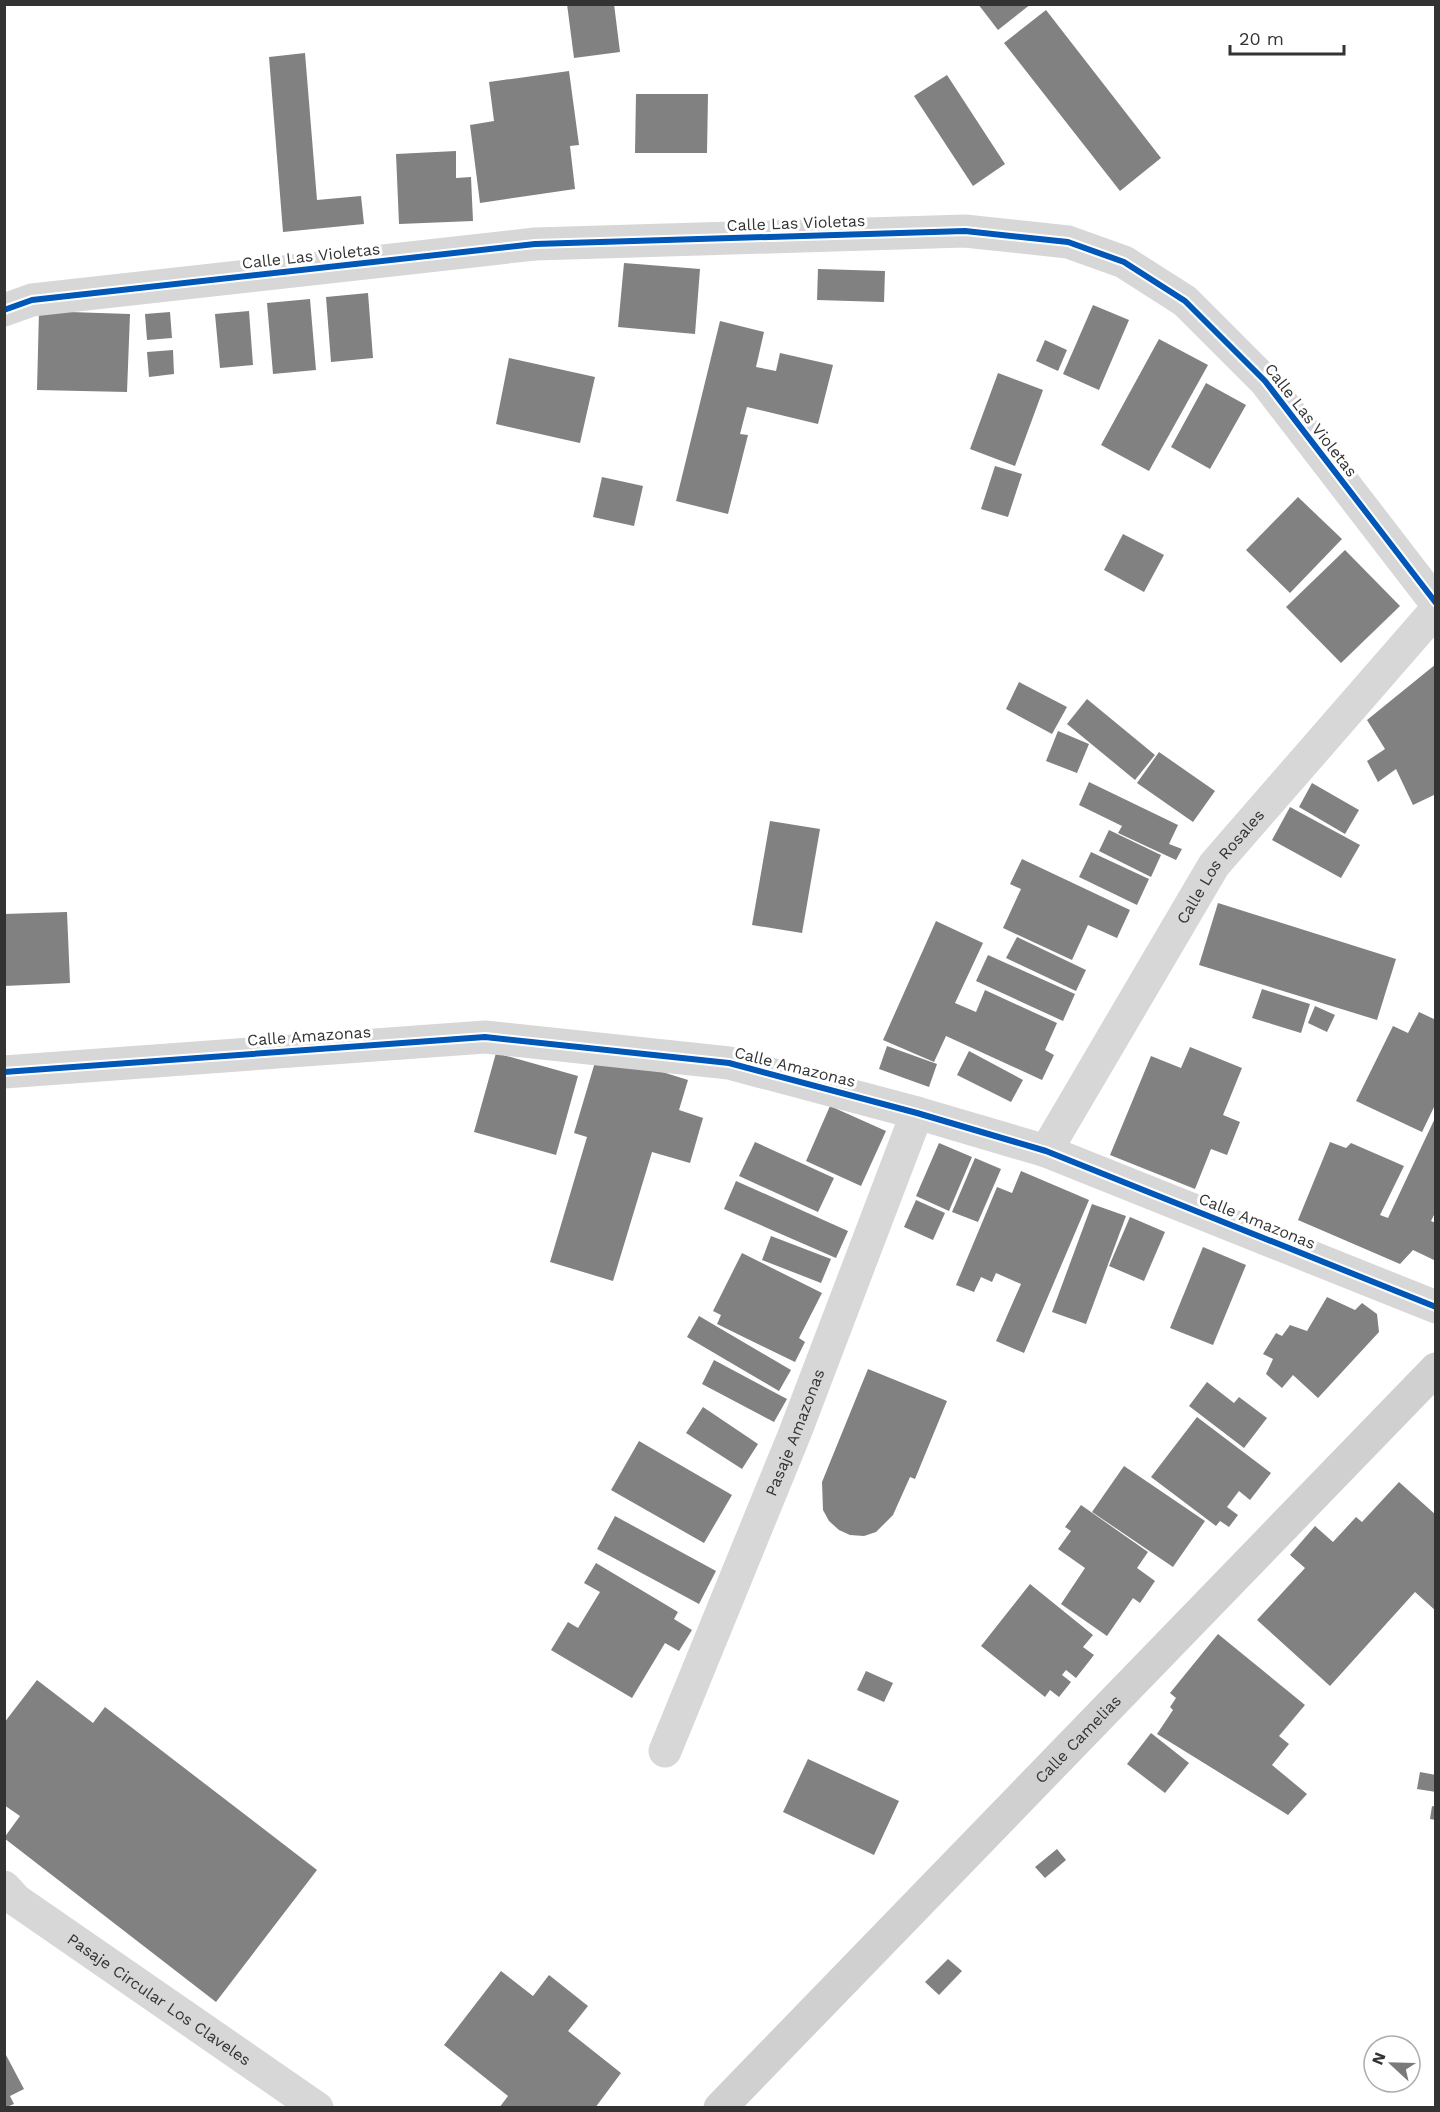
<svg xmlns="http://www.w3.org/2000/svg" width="1440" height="2112" viewBox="0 0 1440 2112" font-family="'Work Sans',sans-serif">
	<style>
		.building { fill: #818181 }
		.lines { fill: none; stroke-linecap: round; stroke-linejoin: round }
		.street { stroke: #d7d7d7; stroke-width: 33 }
		.secondary { stroke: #d0d0d0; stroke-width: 33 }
		.cycleway-casing { stroke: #fff; stroke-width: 10 }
		.cycleway { stroke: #0057b8; stroke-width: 6 }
		.labels { text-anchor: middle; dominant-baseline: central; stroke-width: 6; stroke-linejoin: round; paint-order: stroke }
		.street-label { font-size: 16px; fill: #333; stroke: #fff }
	</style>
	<rect width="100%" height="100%" fill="#fff"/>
	<g class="building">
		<polygon points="567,4 614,4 620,52 574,58"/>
		<polygon points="978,4 1031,4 998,30"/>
		<polygon points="1046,10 1161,158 1120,191 1004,43"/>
		<polygon points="305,53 317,200 361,196 364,224 283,232 269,57"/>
		<polygon points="569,71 579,145 570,146 575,189 480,203 470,125 494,121 489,82"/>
		<polygon points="947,75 1005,164 973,186 914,96"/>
		<polygon points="636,94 708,94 707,153 635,153"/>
		<polygon points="456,151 456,178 471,177 473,221 399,224 396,154"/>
		<polygon points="624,263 700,269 695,334 618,327"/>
		<polygon points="818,269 885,271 884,302 817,300"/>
		<polygon points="368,293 373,358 331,362 326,297"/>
		<polygon points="310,299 316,370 273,374 267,303"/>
		<polygon points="1093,305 1129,320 1099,390 1063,374"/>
		<polygon points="39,311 130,314 127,392 37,390"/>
		<polygon points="249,311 253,365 220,368 215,314"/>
		<polygon points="170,312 172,338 147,340 145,314"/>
		<polygon points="720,321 764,332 756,367 776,371 780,353 833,365 818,424 747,407 740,434 748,435 728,514 676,501"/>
		<polygon points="1159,339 1208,365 1149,471 1101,445"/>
		<polygon points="1045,340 1067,350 1058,371 1036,361"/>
		<polygon points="173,350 174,374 149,377 147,352"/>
		<polygon points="509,358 595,377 580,443 496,424"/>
		<polygon points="998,373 1043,390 1015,466 970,449"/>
		<polygon points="1206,383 1246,405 1210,469 1171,447"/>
		<polygon points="995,466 1022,474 1008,517 981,509"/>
		<polygon points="602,477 643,486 634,526 593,517"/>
		<polygon points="1298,497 1342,539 1290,593 1246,550"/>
		<polygon points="1123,534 1164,555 1144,592 1104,570"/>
		<polygon points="1345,550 1400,606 1341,663 1286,607"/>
		<polygon points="1436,664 1436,794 1413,805 1396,769 1378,782 1367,761 1385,749 1367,720"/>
		<polygon points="1019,682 1067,707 1052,734 1006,709"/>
		<polygon points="1087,699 1155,755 1135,780 1067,724"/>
		<polygon points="1058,731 1089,744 1077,773 1046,761"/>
		<polygon points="1159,752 1215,791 1193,822 1137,783"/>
		<polygon points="1089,782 1178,825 1169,844 1182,849 1176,860 1118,833 1122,826 1079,805"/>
		<polygon points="1312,783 1359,810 1345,834 1299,807"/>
		<polygon points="1290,807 1360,845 1341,878 1272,840"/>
		<polygon points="770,821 820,829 802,933 752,925"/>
		<polygon points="1109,830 1161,855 1151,877 1099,851"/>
		<polygon points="1091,852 1149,879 1137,905 1079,877"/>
		<polygon points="1022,859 1130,910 1117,938 1088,925 1072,960 1003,928 1021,889 1010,884"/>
		<polygon points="1218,903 1396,959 1377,1020 1199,965"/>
		<polygon points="67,912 70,983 4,986 4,914"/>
		<polygon points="936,921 983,943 955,1003 976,1012 985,990 1057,1023 1045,1050 1054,1055 1042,1080 946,1036 934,1062 883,1040"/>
		<polygon points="1017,937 1086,970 1076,991 1006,958"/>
		<polygon points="988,955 1075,994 1063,1021 976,981"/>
		<polygon points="1262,989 1310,1004 1301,1033 1252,1018"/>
		<polygon points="1315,1006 1335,1015 1327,1032 1308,1023"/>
		<polygon points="1419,1012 1436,1020 1436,1103 1422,1132 1356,1101 1393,1026 1408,1033"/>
		<polygon points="887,1046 937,1064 929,1087 879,1069"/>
		<polygon points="1190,1047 1242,1068 1223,1115 1240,1122 1227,1155 1211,1149 1195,1189 1110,1155 1151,1056 1181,1068"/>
		<polygon points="969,1051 1023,1080 1011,1102 957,1075"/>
		<polygon points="598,1052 688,1080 679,1110 703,1118 690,1163 652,1152 613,1281 550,1262 587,1137 574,1133"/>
		<polygon points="496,1053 578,1076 556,1155 474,1132"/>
		<polygon points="830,1106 886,1131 861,1186 806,1161"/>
		<polygon points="1436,1116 1436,1211 1431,1221 1436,1223 1436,1255 1434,1260 1413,1250 1400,1264 1298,1220 1330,1142 1346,1148 1351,1143 1404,1166 1380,1215 1388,1218"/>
		<polygon points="755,1142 834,1178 818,1212 739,1176"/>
		<polygon points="939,1143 972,1157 949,1211 916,1196"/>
		<polygon points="975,1158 1001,1169 978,1222 952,1212"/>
		<polygon points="1021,1171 1089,1200 1024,1353 996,1341 1021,1284 996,1273 992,1282 981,1277 974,1292 956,1285 997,1187 1012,1193"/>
		<polygon points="736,1181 848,1231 836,1258 724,1209"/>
		<polygon points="916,1200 945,1213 933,1240 904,1227"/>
		<polygon points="1092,1204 1126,1216 1086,1324 1052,1312"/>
		<polygon points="1130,1217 1165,1232 1144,1281 1109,1266"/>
		<polygon points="771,1236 831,1259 821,1283 762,1260"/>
		<polygon points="1203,1247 1246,1265 1213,1345 1170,1328"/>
		<polygon points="742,1253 822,1293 799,1338 805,1342 795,1362 717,1324 721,1315 713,1311"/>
		<polygon points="1327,1297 1355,1310 1362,1303 1377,1314 1379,1332 1318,1398 1293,1375 1282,1388 1266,1374 1273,1359 1263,1354 1276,1333 1282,1336 1290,1325 1307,1331"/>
		<polygon points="699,1316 791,1370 779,1391 687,1337"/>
		<polygon points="714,1360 787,1399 774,1422 702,1384"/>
		<polygon points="868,1369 947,1401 915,1479 910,1477 893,1515 876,1532 864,1536 850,1535 839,1530 829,1521 823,1510 822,1482"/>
		<polygon points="1207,1382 1234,1403 1239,1397 1267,1418 1244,1448 1189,1406"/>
		<polygon points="703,1407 758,1444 742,1469 686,1433"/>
		<polygon points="1197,1417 1271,1473 1250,1500 1239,1491 1227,1507 1238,1515 1229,1527 1220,1521 1216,1526 1151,1477"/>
		<polygon points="639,1441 732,1495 704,1543 611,1490"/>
		<polygon points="1124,1466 1205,1521 1173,1567 1092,1512"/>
		<polygon points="1399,1482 1436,1515 1436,1611 1415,1592 1330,1686 1257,1620 1305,1568 1290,1555 1315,1526 1333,1542 1356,1517 1362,1522"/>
		<polygon points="1081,1505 1148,1552 1137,1568 1155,1581 1140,1603 1133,1598 1107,1636 1061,1604 1085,1568 1058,1549 1071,1531 1065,1527"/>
		<polygon points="615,1516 716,1571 699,1604 597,1549"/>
		<polygon points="596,1563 678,1612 674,1619 692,1630 679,1651 665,1643 632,1698 551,1650 568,1622 578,1628 600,1592 584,1583"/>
		<polygon points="1030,1584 1093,1635 1083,1647 1094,1655 1076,1678 1066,1670 1062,1675 1071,1682 1059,1697 1050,1690 1045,1697 981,1646"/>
		<polygon points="1218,1634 1305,1705 1279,1736 1289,1744 1272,1765 1307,1794 1288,1815 1157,1734 1173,1710 1170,1707 1176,1698 1170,1693"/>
		<polygon points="866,1671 893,1683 884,1702 857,1690"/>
		<polygon points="37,1680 93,1723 105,1707 317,1870 216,2002 4,1838 20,1816 4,1805 4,1723"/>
		<polygon points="1151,1733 1189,1763 1165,1793 1127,1764"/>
		<polygon points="808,1759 899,1801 874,1855 783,1812"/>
		<polygon points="1420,1772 1436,1775 1436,1792 1417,1789"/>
		<polygon points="1432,1806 1436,1807 1436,1820 1430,1819"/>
		<polygon points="1057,1849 1066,1860 1045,1878 1035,1867"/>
		<polygon points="948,1959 962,1971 939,1995 925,1982"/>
		<polygon points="501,1971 533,1996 549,1975 588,2006 568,2031 621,2073 595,2108 499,2108 508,2096 444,2045"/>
		<polygon points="6,2055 24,2089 10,2096 14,2104 4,2108 4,2056"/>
	</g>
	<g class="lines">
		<g class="street">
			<polyline points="4,310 32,300 535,244 965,231 1068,242 1124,262 1185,301 1265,381 1436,603"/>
			<polyline points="4,1072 485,1037 729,1063 917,1113 1046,1151 1436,1307"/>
			<path id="s1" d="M1046,1151L1214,865L1436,610"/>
			<path id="s2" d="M665,1751L795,1433L917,1113"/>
			<path id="s3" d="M4,1887L16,1900L317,2108"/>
		</g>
		<path class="secondary" id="s4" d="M720,2108L1436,1369"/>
		<g class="cycleway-casing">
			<g id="cycleway">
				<polyline points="4,310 32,300 535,244 965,231 1068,242 1124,262 1185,301 1265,381 1436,603"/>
				<polyline points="4,1072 485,1037 729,1063 917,1113 1046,1151 1436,1307"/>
			</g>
		</g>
		<use href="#cycleway" class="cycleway"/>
	</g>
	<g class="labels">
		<g class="street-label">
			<text transform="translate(796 223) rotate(-2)">Calle Las Violetas</text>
			<text transform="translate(311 256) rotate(-6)">Calle Las Violetas</text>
			<text transform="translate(1311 420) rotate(52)">Calle Las Violetas</text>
			<text stroke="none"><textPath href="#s1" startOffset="334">Calle Los Rosales</textPath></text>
			<text transform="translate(309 1036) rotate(-4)">Calle Amazonas</text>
			<text transform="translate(795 1067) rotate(14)">Calle Amazonas</text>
			<text transform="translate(1257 1221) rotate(22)">Calle Amazonas</text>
			<text stroke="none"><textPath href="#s2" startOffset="344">Pasaje Amazonas</textPath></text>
			<text stroke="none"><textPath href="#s4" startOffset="514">Calle Camelias</textPath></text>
			<text stroke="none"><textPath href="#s3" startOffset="192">Pasaje Circular Los Claveles</textPath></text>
		</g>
	</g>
	<rect width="1440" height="2112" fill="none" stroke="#333333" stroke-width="12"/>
	<g transform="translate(1392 2064) rotate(292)"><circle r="28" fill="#ffffff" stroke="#adadad" stroke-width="1.5"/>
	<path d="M0-4.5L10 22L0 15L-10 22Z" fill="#7a7a7a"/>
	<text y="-9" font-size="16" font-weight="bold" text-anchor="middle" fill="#333333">N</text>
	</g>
	<path d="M1230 45v9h114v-9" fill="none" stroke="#333333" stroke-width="3"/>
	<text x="1239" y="45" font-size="18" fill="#333333" stroke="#ffffff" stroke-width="4.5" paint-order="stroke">20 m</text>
</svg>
